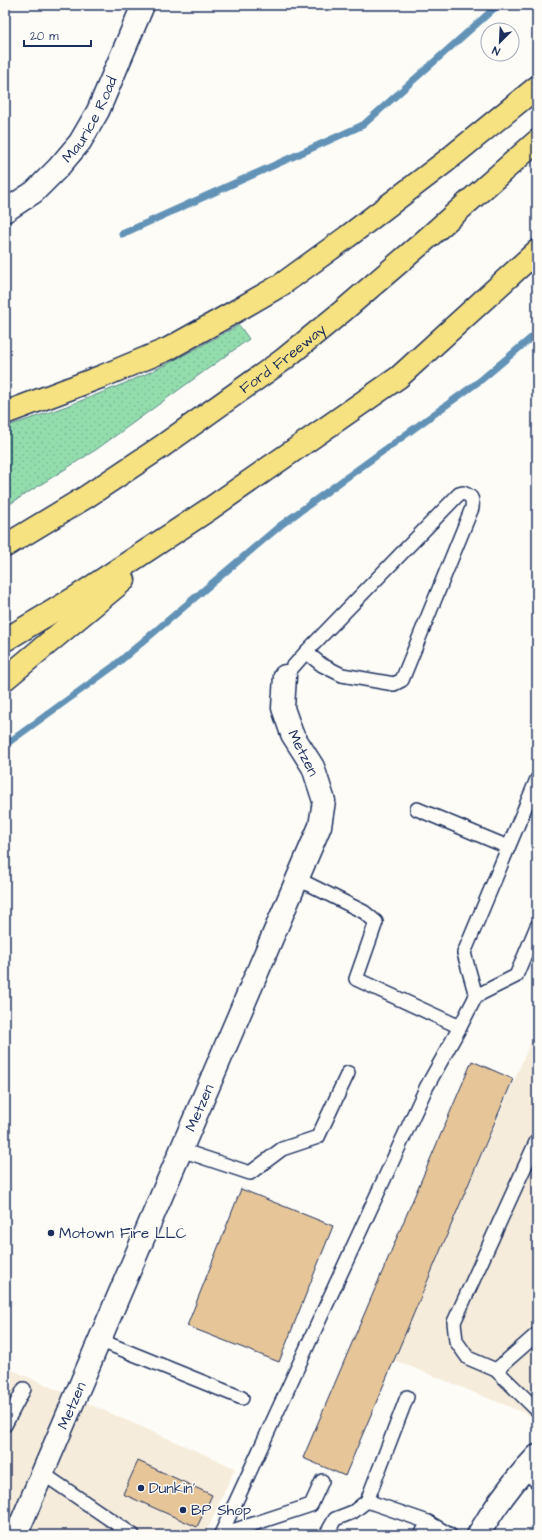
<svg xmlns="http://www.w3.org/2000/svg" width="542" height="1540" viewBox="0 0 542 1540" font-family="'Architects Daughter',sans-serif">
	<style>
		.built { fill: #f6ecdb }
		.grass { fill: url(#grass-dots); stroke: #578686 }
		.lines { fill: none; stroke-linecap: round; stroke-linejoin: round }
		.stream { stroke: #6293b7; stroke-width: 7 }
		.building { fill: #e6c699; stroke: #1b2f5e }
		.lane-casing { stroke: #1b2f5e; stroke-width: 16 }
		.street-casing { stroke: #1b2f5e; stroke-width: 25 }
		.highway-casing { stroke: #1b2f5e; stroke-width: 25 }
		.lane { stroke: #fdfcf7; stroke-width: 13 }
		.street { stroke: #fdfcf7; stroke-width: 22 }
		.highway { stroke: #f7e281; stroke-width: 22 }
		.poi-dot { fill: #1b2f5e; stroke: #fdfcf7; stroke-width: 1.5 }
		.labels { text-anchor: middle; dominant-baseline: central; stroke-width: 3; stroke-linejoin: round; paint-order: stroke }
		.street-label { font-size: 15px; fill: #1b2f5e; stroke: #fdfcf7 }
		.poi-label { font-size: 15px; fill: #1b2f5e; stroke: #fdfcf7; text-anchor: start }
	</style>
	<defs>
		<pattern id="grass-dots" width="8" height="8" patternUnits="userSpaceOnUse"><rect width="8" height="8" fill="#93ddad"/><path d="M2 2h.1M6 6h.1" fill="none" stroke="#7ebe97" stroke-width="1.8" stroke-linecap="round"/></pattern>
	</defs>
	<rect width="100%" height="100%" fill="#fdfcf7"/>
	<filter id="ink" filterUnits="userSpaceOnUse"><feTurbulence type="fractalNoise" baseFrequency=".025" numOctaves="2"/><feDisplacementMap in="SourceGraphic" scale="8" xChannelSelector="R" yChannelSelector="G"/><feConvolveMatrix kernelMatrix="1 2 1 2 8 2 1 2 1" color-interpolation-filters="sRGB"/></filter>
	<g filter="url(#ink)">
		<g class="built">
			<polygon points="537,1027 537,1418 394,1360"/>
			<polygon points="5,1367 235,1468 205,1535 5,1535"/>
		</g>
		<path class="grass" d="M239,325L249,339L97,449L5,507V427C52,412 99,395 144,375C177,360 208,342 239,325Z"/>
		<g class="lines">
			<g class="stream">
				<polyline points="122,234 363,125 498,5"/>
				<polyline points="5,745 114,666 281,525 481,380 537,333"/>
			</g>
		</g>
		<g class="building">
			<polygon points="472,1061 513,1079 345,1476 303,1458"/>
			<polygon points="241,1189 333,1226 279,1362 187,1326"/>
			<polygon points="138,1461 212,1495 197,1527 123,1494"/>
		</g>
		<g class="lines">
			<g class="lane-casing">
				<g id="lane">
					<path d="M285,676L306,652L459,494L463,493C472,496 473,499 472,508L402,680L394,684L342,675L322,665L306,652"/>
					<polyline points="417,809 508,847"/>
					<polyline points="476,996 516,976 537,926"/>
					<polyline points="460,1027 476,996 464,953 537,779"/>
					<polyline points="537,1140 454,1322 456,1341 468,1358 496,1370 537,1410"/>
					<polyline points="181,1150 250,1173 282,1149 318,1137 348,1073"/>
					<polyline points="99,1340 242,1398"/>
					<polyline points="496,1370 537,1334"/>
					<polyline points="5,1425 24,1389"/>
					<polyline points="524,1470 537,1482"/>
					<polyline points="42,1473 133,1535"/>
					<polyline points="367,1501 407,1397"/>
					<polyline points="221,1534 426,1088 460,1027 356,979 376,922 364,912 298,879"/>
					<polyline points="220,1535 311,1505 322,1481"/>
					<polyline points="326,1535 335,1519 353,1512 367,1501 428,1522 450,1535"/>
					<polyline points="421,1535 428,1522"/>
				</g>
			</g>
			<g class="street-casing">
				<g id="street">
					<path id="s1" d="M5,211L34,192L58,168L80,142L98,111L143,5"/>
					<path id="s2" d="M16,1535L320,826L324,801L313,767L292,734L283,708L285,676"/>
					<path d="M478,1535C495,1506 514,1480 537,1456"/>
				</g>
			</g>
			<g class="highway-casing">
				<g id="highway">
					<polyline points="5,413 103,376 168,349 229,315 281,285 347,237 445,162 537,87"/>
					<path id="s3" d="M5,546L86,497L161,447L283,360L344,310L422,243L537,141"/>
					<polyline points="5,640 78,596 211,508 399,377 537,251"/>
					<polyline points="5,679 124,580"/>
				</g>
			</g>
			<use href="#lane" class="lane"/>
			<use href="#street" class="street"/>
			<use href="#highway" class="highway"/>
		</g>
	</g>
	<g class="poi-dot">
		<circle cx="51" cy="1233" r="4"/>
		<circle cx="141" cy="1488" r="4"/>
		<circle cx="183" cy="1510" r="4"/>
	</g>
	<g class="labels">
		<g class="street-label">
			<text stroke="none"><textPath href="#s1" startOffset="127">Maurice Road</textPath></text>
			<text stroke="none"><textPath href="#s3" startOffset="335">Ford Freeway</textPath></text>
			<text transform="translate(303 753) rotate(63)">Metzen</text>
			<text stroke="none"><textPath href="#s2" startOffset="465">Metzen</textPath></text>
			<text stroke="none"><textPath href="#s2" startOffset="141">Metzen</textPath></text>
		</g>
		<g class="poi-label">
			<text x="59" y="1233">Motown Fire LLC</text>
			<text x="149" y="1488">Dunkin'</text>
			<text x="191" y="1510">BP Shop</text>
		</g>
	</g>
	<rect width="542" height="1540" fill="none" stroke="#fdfcf7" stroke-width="20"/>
	<rect x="10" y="10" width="522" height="1520" fill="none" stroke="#1b2f5e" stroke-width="1.5" filter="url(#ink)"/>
	<g transform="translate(500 42) rotate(204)"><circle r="19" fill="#fdfcf7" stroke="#a3aaba"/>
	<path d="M0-3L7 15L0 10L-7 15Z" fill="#1b2f5e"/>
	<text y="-6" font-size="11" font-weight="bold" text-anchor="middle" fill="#1b2f5e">N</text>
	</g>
	<path d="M24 40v6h67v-6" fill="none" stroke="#1b2f5e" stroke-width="2"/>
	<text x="30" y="40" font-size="12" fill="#1b2f5e" stroke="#fdfcf7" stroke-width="3" paint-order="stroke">20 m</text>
</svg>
